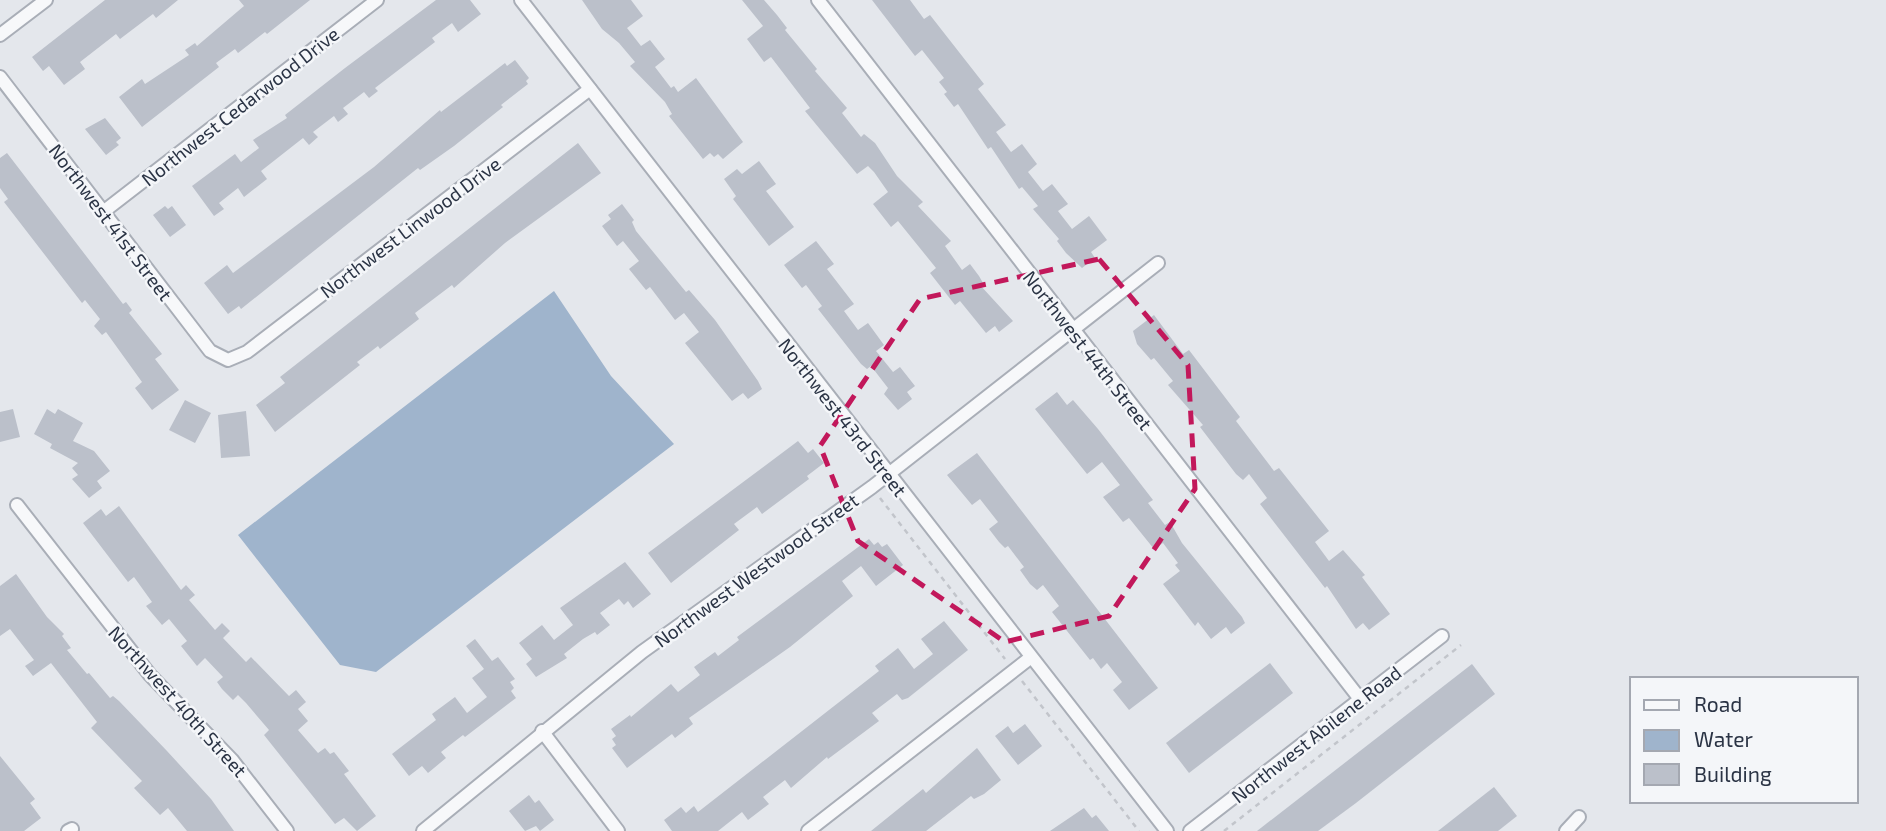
<svg xmlns="http://www.w3.org/2000/svg" width="1886" height="831" viewBox="0 0 1886 831" font-family="'Exo 2',sans-serif">
	<style>
		.water { fill: #9fb4cc }
		.building { fill: #bbc0ca }
		.lines { fill: none; stroke-linecap: round; stroke-linejoin: round }
		.street-casing { stroke: #a9aeb7; stroke-width: 16 }
		.path { stroke: #c2c5cb; stroke-width: 2.5; stroke-dasharray: 5 5; stroke-linecap: butt }
		.street { stroke: #f7f8fa; stroke-width: 12 }
		.marked { fill: none; stroke: #c2185b; stroke-width: 5; stroke-dasharray: 14 9; stroke-linejoin: round }
		.labels { text-anchor: middle; dominant-baseline: central; stroke-width: 5; stroke-linejoin: round; paint-order: stroke }
		.street-label { font-size: 19px; fill: #2b3445; stroke: #f4f6f9 }
	</style>
	<rect width="100%" height="100%" fill="#e4e7ec"/>
	<polygon class="water" points="554,291 611,376 674,444 376,672 340,665 238,535"/>
	<g class="building">
		<polygon points="105,0 178,0 156,18 153,14 120,39 116,34 80,62 85,69 64,85 49,66 43,71 32,57"/>
		<polygon points="239,0 310,0 267,34 265,32 238,53 235,49 216,63 219,67 142,127 119,97 142,79 145,84 189,55 185,50 195,43 197,46 244,6"/>
		<polygon points="436,0 470,0 481,14 458,32 452,23 432,38 435,42 375,88 378,91 369,98 364,92 343,108 348,114 338,122 334,116 313,132 318,137 309,145 303,138 261,171 267,179 244,197 238,188 219,203 224,209 214,216 192,186 235,154 241,162 259,148 253,140 287,118 285,115 345,68"/>
		<polygon points="582,0 631,0 643,16 627,28 641,46 650,40 665,59 655,67 671,88 674,86 678,92 696,78 743,142 723,159 718,154 714,157 710,153 703,159 669,116 672,114 665,102 630,66 635,62 619,43 602,29"/>
		<polygon points="742,0 764,0 777,15 787,28 785,30 817,69 815,71 847,108 842,113 861,137 864,134 875,143 897,176 923,202 918,206 951,241 945,246 962,270 970,264 979,276 983,283 980,285 1013,321 999,332 995,326 986,333 960,301 955,305 930,273 936,268 898,221 891,227 873,204 888,192 874,172 868,166 857,174 805,111 810,108 771,57 764,62 747,39 763,26"/>
		<polygon points="872,0 910,0 924,19 930,15 984,84 978,89 1006,125 996,132 1011,152 1022,144 1037,164 1028,172 1043,191 1052,184 1068,204 1058,211 1072,229 1089,216 1107,240 1091,252 1095,258 1082,268 1066,253 1057,241 1059,239 1033,209 1038,206 1022,187 1019,189 991,147 988,149 958,104 954,107 944,94 947,92 939,82 944,78 922,50 915,56"/>
		<polygon points="515,60 529,78 526,81 528,84 501,105 503,107 454,146 420,170 418,168 241,309 239,306 228,314 204,283 227,265 233,273 374,167 440,110 441,112 505,63 507,66"/>
		<polygon points="105,118 121,138 116,142 119,145 106,155 85,129"/>
		<polygon points="578,143 601,173 505,243 454,288 452,285 415,313 419,319 380,349 378,346 357,362 360,365 275,432 256,405 285,383 280,377"/>
		<polygon points="7,153 123,304 126,302 132,310 129,313 162,354 155,359 179,390 152,410 135,388 142,382 106,332 102,335 94,326 100,319 85,300 82,303 4,202 8,199 0,188 0,158"/>
		<polygon points="759,161 776,184 766,191 794,227 769,246 733,199 736,196 724,179 737,169 742,174"/>
		<polygon points="622,204 634,220 632,222 636,231 686,292 689,290 715,320 758,381 762,389 748,399 743,393 732,401 685,343 699,332 684,313 675,320 650,287 646,290 629,269 639,261 623,241 617,246 602,226 611,219 608,215"/>
		<polygon points="165,206 168,209 172,206 186,225 170,237 153,215"/>
		<polygon points="816,241 834,264 827,269 854,304 844,311 858,330 868,323 884,345 876,351 893,372 900,367 915,386 907,392 912,399 898,410 884,394 888,388 871,366 867,369 861,364 818,309 822,306 806,285 802,288 784,265"/>
		<polygon points="1154,315 1183,354 1189,350 1240,417 1236,421 1274,471 1279,468 1329,531 1315,542 1329,561 1343,550 1365,575 1362,577 1390,614 1369,630 1363,623 1356,629 1327,586 1325,588 1260,504 1267,498 1249,474 1243,480 1236,474 1200,427 1203,425 1168,385 1173,381 1154,358 1151,360 1137,344 1133,331"/>
		<polygon points="1057,392 1067,405 1073,400 1098,429 1153,500 1148,503 1165,525 1170,522 1182,543 1242,617 1245,623 1231,634 1226,627 1211,639 1198,622 1195,626 1163,584 1180,571 1175,565 1178,563 1163,543 1154,549 1129,518 1123,522 1103,497 1120,485 1102,462 1087,474 1035,409"/>
		<polygon points="185,400 211,413 195,443 169,430"/>
		<polygon points="13,409 20,437 0,442 0,412"/>
		<polygon points="47,409 55,414 58,409 83,423 73,441 94,451 110,471 97,481 102,488 89,498 72,479 78,475 72,468 78,463 50,448 52,444 34,434"/>
		<polygon points="246,411 250,456 221,458 218,415"/>
		<polygon points="798,441 808,453 813,449 824,463 807,476 809,479 762,514 757,507 734,524 739,530 671,583 648,553"/>
		<polygon points="977,453 1158,688 1129,710 1113,690 1122,682 1107,663 1101,669 1093,658 1090,660 1052,612 1059,606 1043,585 1037,590 1030,584 1020,570 1024,567 1008,546 1005,548 999,542 989,529 998,522 980,499 972,505 947,475"/>
		<polygon points="119,506 181,590 186,585 195,595 189,600 215,630 222,623 230,631 223,638 246,662 251,657 289,696 296,690 306,702 298,709 308,721 298,730 318,753 325,748 330,754 334,752 349,771 344,774 376,816 357,831 344,818 335,824 264,735 269,730 246,703 238,695 233,700 222,689 217,682 223,677 205,658 197,666 181,646 187,641 169,619 162,625 146,606 152,602 134,577 128,582 83,523 101,509 106,516"/>
		<polygon points="869,539 874,545 878,542 882,547 887,544 903,565 876,586 861,566 842,581 853,596 790,647 689,718 693,724 675,738 672,734 627,768 612,748 616,745 612,739 616,736 611,729 630,715 631,717 671,684 678,692 700,675 694,667 715,652 718,656 739,640 737,637"/>
		<polygon points="625,562 651,594 633,608 628,601 624,605 619,599 600,613 610,625 597,635 595,632 583,639 564,654 567,658 536,677 526,664 532,659 519,643 542,625 554,640 573,625 560,608"/>
		<polygon points="16,574 47,617 64,634 62,636 71,648 67,650 87,674 89,673 110,698 113,696 119,701 167,751 211,799 234,831 187,831 168,808 160,815 134,788 142,781 91,728 97,722 51,663 33,676 25,666 34,660 10,629 0,636 0,586"/>
		<polygon points="944,621 968,650 908,698 902,700 897,694 872,713 879,721 828,759 827,757 791,788 785,780 763,797 769,804 748,820 742,812 718,831 672,831 664,820 681,807 686,813 694,806 698,812 879,671 875,666 898,648 914,669 933,654 921,639"/>
		<polygon points="475,639 492,661 498,657 515,679 510,682 514,688 511,691 516,698 465,737 463,735 441,752 446,758 428,773 422,766 409,776 392,754 436,720 432,714 455,697 467,713 487,697 472,678 484,669 466,646"/>
		<polygon points="1270,663 1293,693 1189,773 1166,743"/>
		<polygon points="1472,664 1495,694 1356,803 1318,831 1257,831"/>
		<polygon points="1025,724 1042,746 1018,765 995,736 1008,726 1013,733"/>
		<polygon points="977,748 1001,780 984,794 974,799 971,796 926,831 871,831 923,789 926,793"/>
		<polygon points="0,756 35,799 30,803 41,818 24,831 0,831"/>
		<polygon points="1494,787 1517,816 1498,831 1438,831"/>
		<polygon points="529,795 535,803 539,800 554,820 540,831 536,826 525,831 509,811"/>
		<polygon points="1084,808 1092,818 1096,815 1109,831 1050,831"/>
	</g>
	<g class="lines">
		<g class="street-casing">
			<g id="street">
				<polyline points="521,0 1167,831"/>
				<polyline points="818,0 1360,699"/>
				<polyline points="0,35 46,0"/>
				<polyline points="0,77 210,351 228,360 247,352 590,89"/>
				<polyline points="103,212 377,0"/>
				<polyline points="17,505 150,675 232,760 287,831"/>
				<polyline points="542,731 618,831"/>
				<polyline points="68,831 72,829"/>
				<polyline points="423,831 642,652 872,487 1158,263"/>
				<polyline points="808,831 1030,658"/>
				<polyline points="1190,831 1442,636"/>
				<polyline points="1566,831 1579,817"/>
			</g>
		</g>
		<g class="path">
			<polyline points="880,498 1005,659"/>
			<polyline points="1022,681 1139,831"/>
			<polyline points="1224,831 1461,645"/>
		</g>
		<use href="#street" class="street"/>
	</g>
	<path class="marked" d="M1099,259L1188,365L1195,489L1109,616L1005,642L858,541L820,446L920,299Z"/>
	<g class="labels">
		<g class="street-label">
			<text transform="translate(240 106) rotate(-38)">Northwest Cedarwood Drive</text>
			<text transform="translate(111 222) rotate(53)">Northwest 41st Street</text>
			<text transform="translate(410 227) rotate(-37)">Northwest Linwood Drive</text>
			<text transform="translate(1088 350) rotate(52)">Northwest 44th Street</text>
			<text transform="translate(843 417) rotate(52)">Northwest 43rd Street</text>
			<text transform="translate(756 570) rotate(-36)">Northwest Westwood Street</text>
			<text transform="translate(178 701) rotate(48)">Northwest 40th Street</text>
			<text transform="translate(1316 734) rotate(-38)">Northwest Abilene Road</text>
		</g>
	</g>
	<rect x="1630" y="677" width="228" height="126" fill="#f4f6f9" stroke="#a4a8b1" stroke-width="2"/>
	<rect x="1644" y="700" width="35" height="10" fill="#f7f8fa" stroke="#a4a8b1" stroke-width="2"/>
	<text x="1694" y="712" font-size="21" fill="#2b3445">Road</text>
	<rect x="1644" y="730" width="35" height="21" fill="#9fb4cc" stroke="#a4a8b1" stroke-width="2"/>
	<text x="1694" y="747" font-size="21" fill="#2b3445">Water</text>
	<rect x="1644" y="764" width="35" height="21" fill="#bbc0ca" stroke="#a4a8b1" stroke-width="2"/>
	<text x="1694" y="782" font-size="21" fill="#2b3445">Building</text>
</svg>
